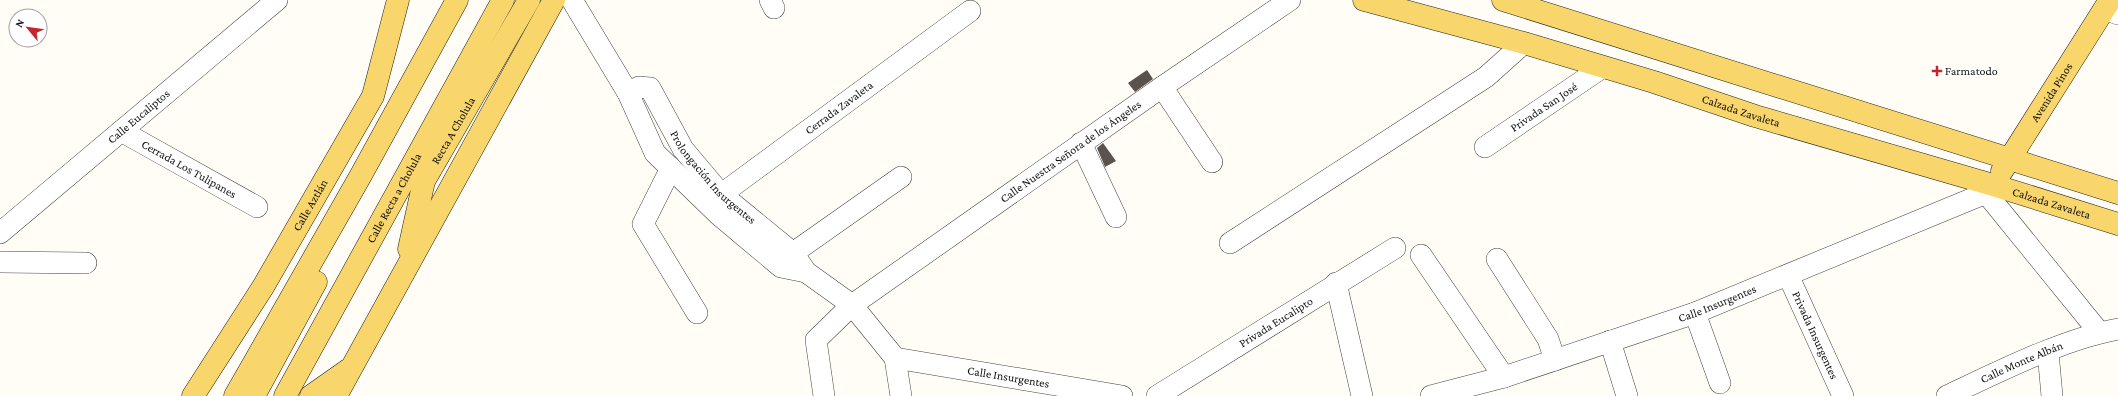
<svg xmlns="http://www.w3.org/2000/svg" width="2118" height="396" viewBox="0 0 2118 396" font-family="'Crimson Pro',serif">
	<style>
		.building { fill: #5a524d }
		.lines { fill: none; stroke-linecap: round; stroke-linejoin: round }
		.minor-casing { stroke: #444; stroke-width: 22 }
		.major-casing { stroke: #222; stroke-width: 23 }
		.minor { stroke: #fff; stroke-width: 21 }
		.major { stroke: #f9d66b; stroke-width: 22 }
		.poi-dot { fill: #c4262e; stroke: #fff; stroke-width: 1.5 }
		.labels { text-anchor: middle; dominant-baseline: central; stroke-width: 4; stroke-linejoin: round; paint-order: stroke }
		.poi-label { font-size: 12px; fill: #111; stroke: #fff; text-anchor: start }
		.street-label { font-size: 12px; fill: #111; stroke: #fff }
	</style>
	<rect width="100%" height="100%" fill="#fffdf5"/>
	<g class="building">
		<polygon points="1147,70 1153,79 1135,92 1128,83"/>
		<polygon points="1103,143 1116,161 1105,167 1097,148"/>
	</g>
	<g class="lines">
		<g class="minor-casing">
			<g id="minor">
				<polyline points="572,0 628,93 655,153 719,215 781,267 806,272"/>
				<polyline points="770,0 774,8"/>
				<polyline points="2104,9 2118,14"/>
				<polyline points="1162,87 1212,162"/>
				<path id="s1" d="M628,93L639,87L650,88L683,149L721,194L793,253L806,272L852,305L895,358L901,396"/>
				<path id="s2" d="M121,131L257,207"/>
				<polyline points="1081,143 1116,217"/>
				<path id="s3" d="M1485,147L1603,67"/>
				<polyline points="671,168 643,224 697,313"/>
				<polyline points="1986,193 2099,332"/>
				<path id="s4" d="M711,202L970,11"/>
				<path id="s5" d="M0,233L277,0"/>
				<polyline points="1230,243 1486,77 1524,43"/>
				<polyline points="793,253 901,177"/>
				<polyline points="1421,255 1504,377"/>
				<polyline points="1497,259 1548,339 1555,360"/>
				<polyline points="0,262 86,263"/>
				<path id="s6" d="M1788,275L1843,396"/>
				<polyline points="1336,283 1362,396"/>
				<polyline points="1695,313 1720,383"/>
				<polyline points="1610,341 1627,396"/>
				<polyline points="2048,352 2052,396"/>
				<path id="s7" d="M895,358L1122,396"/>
				<path id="s8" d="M824,396L816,340L852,305L1162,87L1290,0"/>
				<path id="s9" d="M1157,396L1395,248"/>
				<path id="s10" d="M1431,396L1504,377L1695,313L1986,193L1993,185"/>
				<path id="s11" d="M1947,396C1998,372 2063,339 2118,329"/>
			</g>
		</g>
		<g class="major-casing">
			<g id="major">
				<path id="s12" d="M1364,0L1524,43L1654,82L1755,116L1993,185L2118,224"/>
				<polyline points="1503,0 2118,193"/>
				<path id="s13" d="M2002,171L2110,0"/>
				<path id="s14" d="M409,249L424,181L529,0"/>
				<path id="s15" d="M193,396L263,287L373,96L398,0"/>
				<polyline points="235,396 361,175 457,0"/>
				<polyline points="254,396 316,282"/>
				<path id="s16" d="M285,396L503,0"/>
				<polyline points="311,396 348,370"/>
				<polyline points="336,396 554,0"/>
			</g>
		</g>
		<use href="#minor" class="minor"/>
		<use href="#major" class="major"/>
	</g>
	<path class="poi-dot" d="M1935 65h4v4h4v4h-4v4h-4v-4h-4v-4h4z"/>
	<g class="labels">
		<g class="poi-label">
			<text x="1945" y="71">Farmatodo</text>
		</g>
		<g class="street-label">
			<text stroke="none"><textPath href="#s13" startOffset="93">Avenida Pinos</textPath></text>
			<text stroke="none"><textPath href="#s4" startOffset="159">Cerrada Zavaleta</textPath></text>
			<text stroke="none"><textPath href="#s3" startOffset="71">Privada San José</textPath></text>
			<text stroke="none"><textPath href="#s12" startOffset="393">Calzada Zavaleta</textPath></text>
			<text stroke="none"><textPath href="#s5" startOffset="181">Calle Eucaliptos</textPath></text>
			<text stroke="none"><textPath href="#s14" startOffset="128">Recta A Cholula</textPath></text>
			<text stroke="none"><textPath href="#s8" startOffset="374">Calle Nuestra Señora de los Ángeles</textPath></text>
			<text stroke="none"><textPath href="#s2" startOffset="78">Cerrada Los Tulipanes</textPath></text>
			<text stroke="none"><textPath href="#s1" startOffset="134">Prolongación Insurgentes</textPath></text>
			<text stroke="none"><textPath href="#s16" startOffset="226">Calle Recta a Cholula</textPath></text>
			<text stroke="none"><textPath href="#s12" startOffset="717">Calzada Zavaleta</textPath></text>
			<text stroke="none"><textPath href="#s15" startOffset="224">Calle Aztlán</textPath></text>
			<text stroke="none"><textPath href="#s10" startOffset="301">Calle Insurgentes</textPath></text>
			<text stroke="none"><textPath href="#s9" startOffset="140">Privada Eucalipto</textPath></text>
			<text stroke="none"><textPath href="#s6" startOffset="66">Privada Insurgentes</textPath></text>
			<text stroke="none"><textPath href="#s11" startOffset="82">Calle Monte Albán</textPath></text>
			<text stroke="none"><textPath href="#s7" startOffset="115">Calle Insurgentes</textPath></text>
		</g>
	</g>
	<g transform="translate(28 28) rotate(299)"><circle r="19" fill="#ffffff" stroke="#a0a0a0"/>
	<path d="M0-3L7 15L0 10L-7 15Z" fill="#c4262e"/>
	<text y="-6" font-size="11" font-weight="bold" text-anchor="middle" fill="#111111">N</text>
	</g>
</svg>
